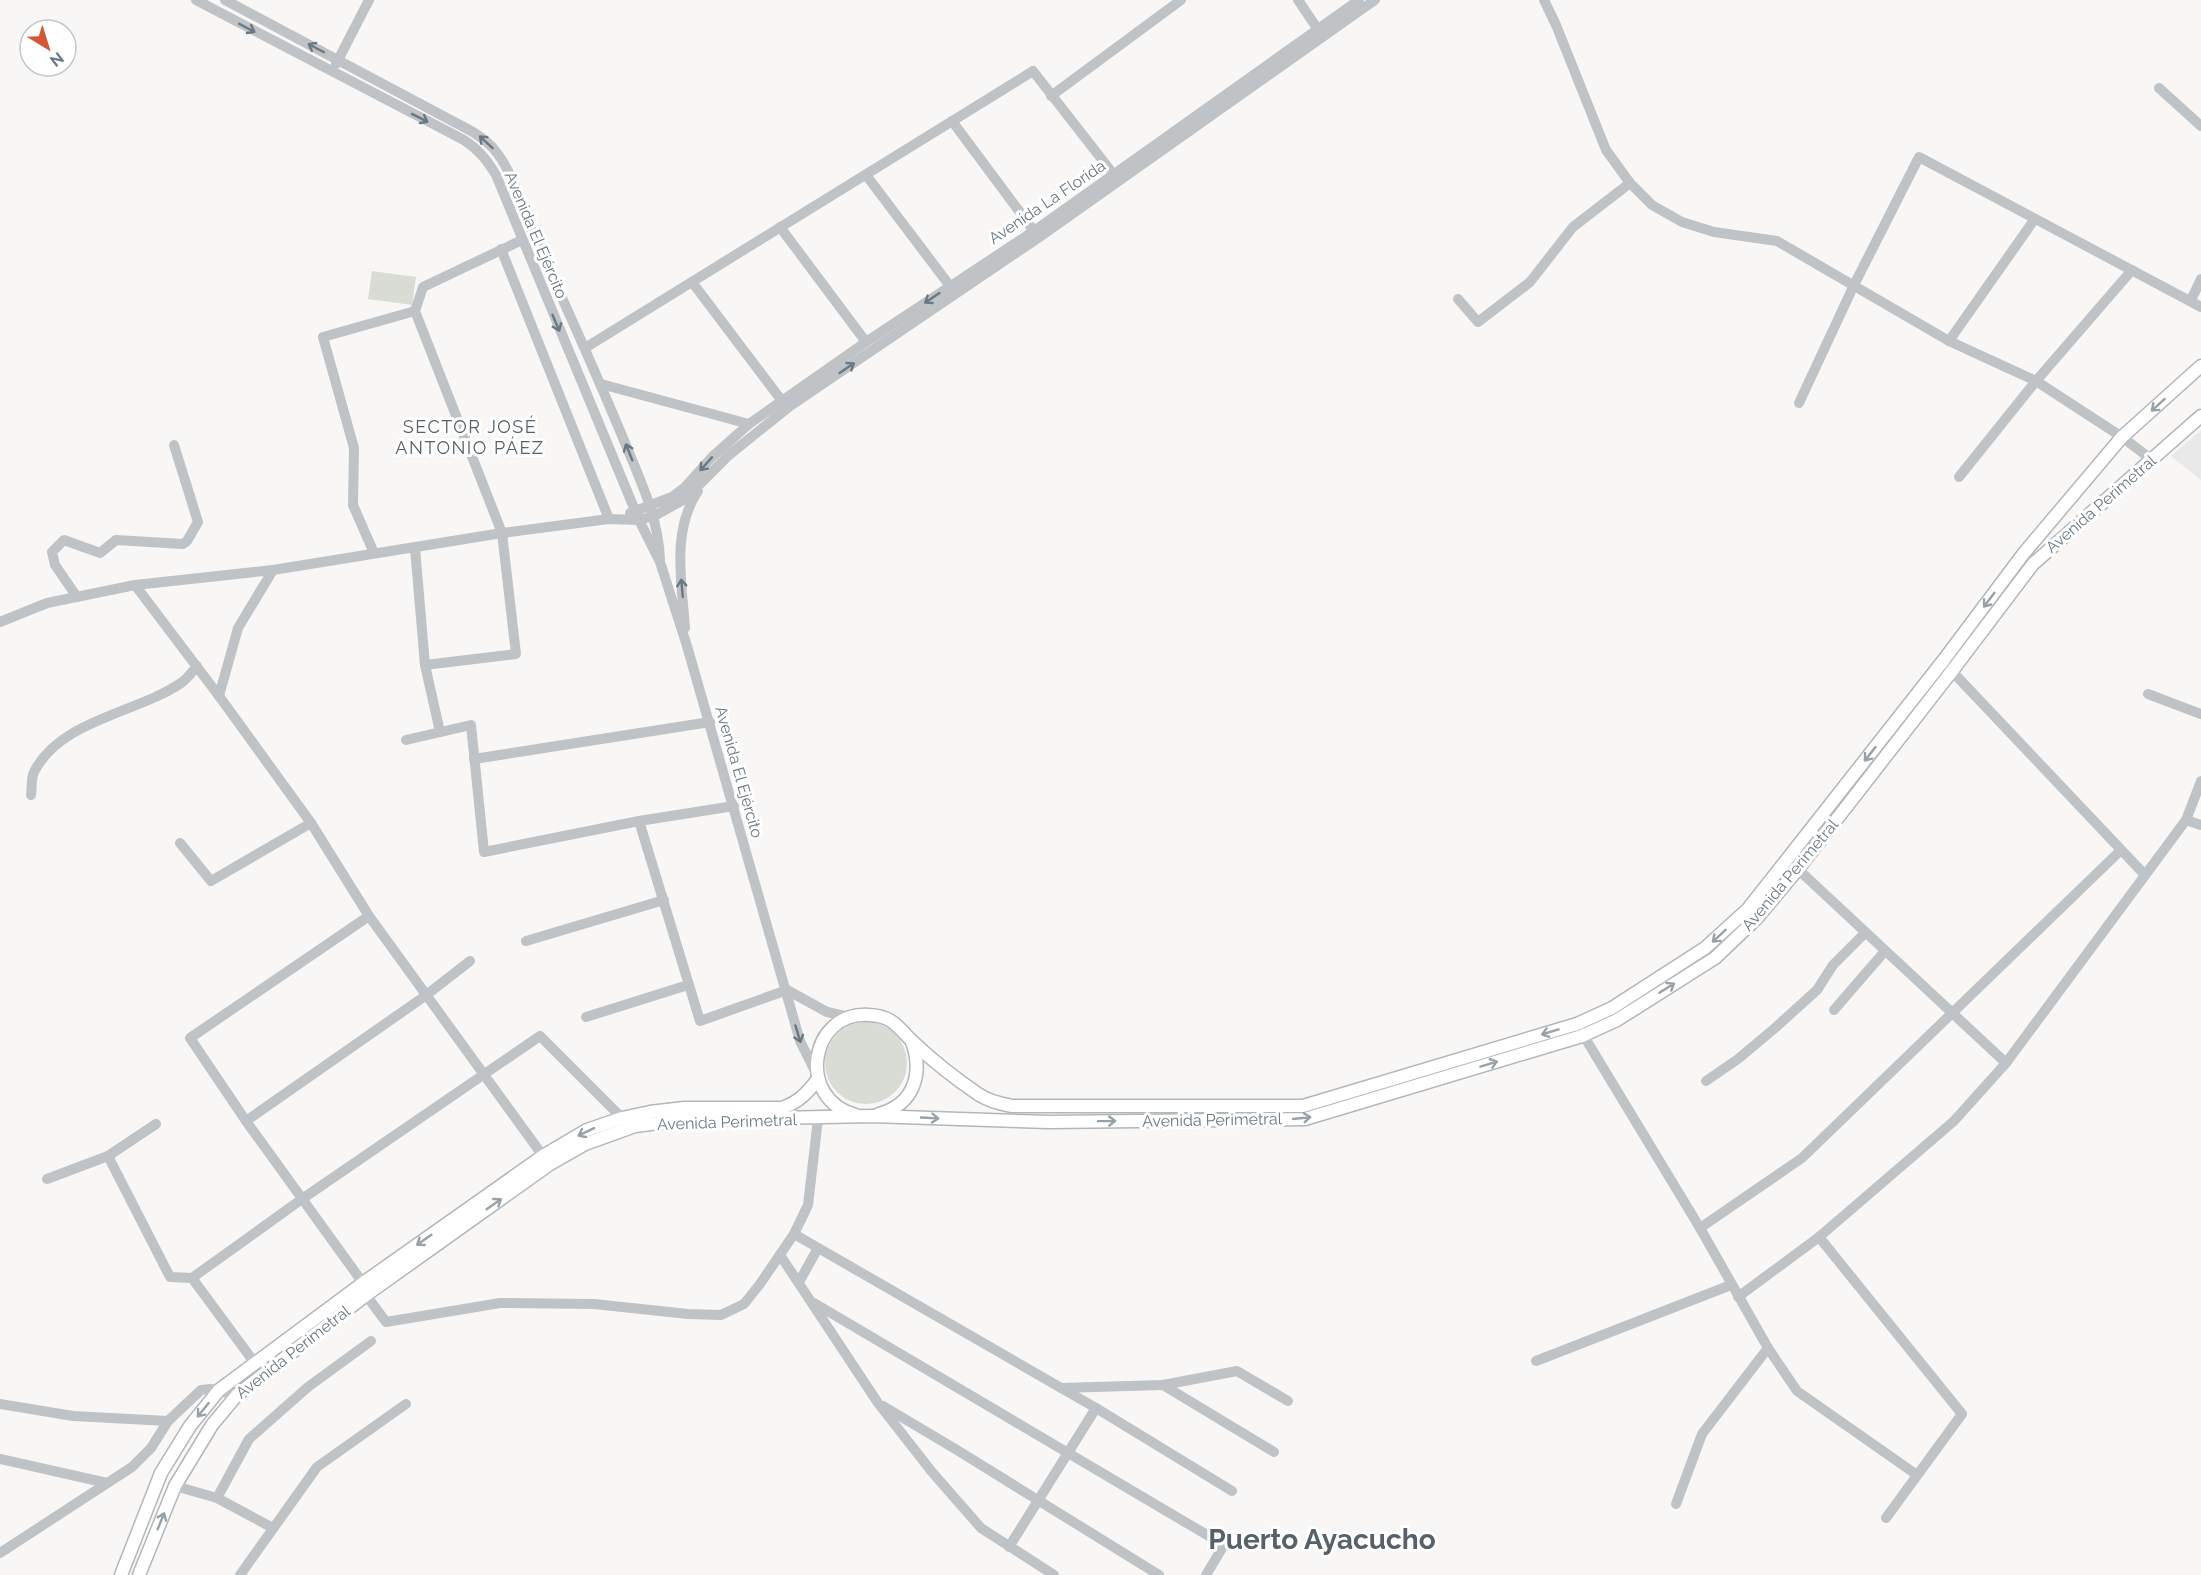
<svg xmlns="http://www.w3.org/2000/svg" width="2201" height="1575" viewBox="0 0 2201 1575" font-family="Raleway,sans-serif">
	<style>
		.built { fill: #e8e9e8 }
		.green { fill: #d8dcd5 }
		.lines { fill: none; stroke-linecap: round; stroke-linejoin: round }
		.major-casing { stroke: #b2b7ba; stroke-width: 15 }
		.minor { stroke: #bfc3c6; stroke-width: 10 }
		.major { stroke: #fff; stroke-width: 12 }
		.oneway { stroke: #697983 }
		.oneway2 { stroke: #96a1a8 }
		.labels { text-anchor: middle; dominant-baseline: central; stroke-width: 6; stroke-linejoin: round; paint-order: stroke }
		.street-label { font-size: 16px; fill: #697983; stroke: #fff }
		.neighbourhood-label { font-size: 18px; letter-spacing: 1.5px; fill: #566169; stroke: #fff }
		.town-label { font-size: 28px; font-weight: bold; fill: #566169; stroke: #fff }
	</style>
	<rect width="100%" height="100%" fill="#f8f7f5"/>
	<polygon class="built" points="2201,430 2201,480 2171,456"/>
	<g class="green">
		<polygon points="372,271 416,277 412,305 368,299"/>
		<circle cx="866" cy="1063" r="41"/>
	</g>
	<g class="lines">
		<g class="major-casing">
			<g id="major">
				<path d="M879,1114C915,1104 923,1073 912,1042"/>
				<path d="M856,1115C796,1100 809,1011 869,1015C894,1016 898,1028 914,1043C933,1061 956,1079 978,1094C988,1101 1001,1104 1012,1106H1303L1577,1024L1612,1008L1705,948L1748,909L1943,661L2024,553L2122,437L2201,366"/>
				<path d="M121,1575L161,1473L190,1426L219,1390L363,1283L543,1156L587,1130L622,1118L650,1112L684,1108H782C799,1102 807,1093 818,1079"/>
				<polyline points="139,1575 175,1486 212,1425 237,1395 366,1295 550,1164 585,1144 635,1126 682,1120 872,1116 1049,1122 1305,1119 1582,1036 1617,1020 1715,958 1757,918 1798,869 1952,671 2033,564 2201,416"/>
			</g>
		</g>
		<g class="minor">
			<path d="M196,0L464,140C479,150 487,160 496,175L639,520L660,562L687,646L800,1041L817,1075"/>
			<path d="M225,0L473,132C482,138 491,144 497,153C516,178 523,212 536,241C566,306 595,371 623,438C639,478 658,515 660,559"/>
			<polyline points="1298,0 1321,34"/>
			<polyline points="1544,0 1556,25 1606,150 1630,183 1652,205 1682,222 1714,232 1777,241 1949,341 2036,381 2122,437 2151,459"/>
			<polyline points="336,64 369,0"/>
			<polyline points="2159,88 2201,126"/>
			<polyline points="1051,96 1181,0"/>
			<polyline points="952,121 1034,231"/>
			<polyline points="866,175 950,286"/>
			<polyline points="780,227 866,342"/>
			<polyline points="501,249 609,519"/>
			<polyline points="692,282 782,401"/>
			<polyline points="1458,299 1478,322 1530,282 1573,227 1630,183"/>
			<polyline points="2191,300 2201,279"/>
			<polyline points="1949,341 2034,220"/>
			<polyline points="585,348 1033,71 1114,175"/>
			<polyline points="601,384 749,424"/>
			<polyline points="1799,403 1854,285 1919,157 2201,307"/>
			<polyline points="1959,477 2036,381 2132,270"/>
			<polyline points="630,513 672,497 684,488 712,457 749,424 866,342 1034,231 1359,0"/>
			<polyline points="415,548 425,665 440,732"/>
			<polyline points="374,553 353,505 354,448 323,337 415,311"/>
			<polyline points="135,585 219,696 311,823 369,916 543,1156"/>
			<polyline points="77,597 55,565 52,552 64,540 100,553 116,540 183,544 187,541 198,522 174,445"/>
			<polyline points="0,622 47,603 135,585 273,570 502,533 609,519 639,520 654,516 685,499 729,455 790,406 1038,238 1375,0"/>
			<path d="M685,628C682,584 671,531 698,491"/>
			<polyline points="425,665 516,654 502,533 415,311 423,287 522,240"/>
			<polyline points="1947,666 2145,875"/>
			<polyline points="2148,694 2201,714"/>
			<polyline points="219,696 238,628 273,570"/>
			<polyline points="406,740 471,725 484,852 639,821 734,806"/>
			<polyline points="474,759 710,722"/>
			<path d="M31,795C32,788 31,778 34,772C60,720 137,713 181,683C187,679 192,672 197,666"/>
			<polyline points="2186,820 2201,825"/>
			<polyline points="639,821 700,1021 787,990"/>
			<polyline points="180,843 211,881 311,823"/>
			<polyline points="1787,859 2006,1063"/>
			<polyline points="526,941 664,900"/>
			<polyline points="787,990 827,1012 850,1017"/>
			<polyline points="1834,1010 1885,951"/>
			<polyline points="586,1017 688,985"/>
			<polyline points="1579,1028 1700,1228 1768,1348 1797,1391 1917,1475"/>
			<polyline points="1706,1081 1738,1059 1775,1028 1817,990 1833,965 1865,933"/>
			<polyline points="246,1121 425,996 470,961"/>
			<polyline points="108,1156 156,1124"/>
			<polyline points="47,1179 108,1156 170,1277 192,1278 302,1199 540,1036 622,1118"/>
			<polyline points="1700,1228 1802,1158 2120,851"/>
			<polyline points="794,1234 1096,1408 1232,1491"/>
			<polyline points="1819,1237 1962,1414 1886,1518"/>
			<polyline points="780,1255 878,1403 932,1472 981,1528 1054,1575"/>
			<polyline points="192,1278 254,1362"/>
			<polyline points="799,1282 818,1248"/>
			<polyline points="363,1283 246,1121 190,1038 369,916"/>
			<polyline points="366,1295 386,1322 500,1303 594,1304 688,1314 721,1315 744,1304 760,1284 794,1234 808,1205 818,1119"/>
			<polyline points="1738,1297 1819,1237 1954,1121 2006,1063 2186,820 2201,781"/>
			<polyline points="814,1303 1224,1545 1206,1575"/>
			<polyline points="1536,1361 1731,1285"/>
			<polyline points="1163,1385 1274,1452"/>
			<polyline points="1061,1388 1163,1385 1237,1371 1288,1401"/>
			<polyline points="0,1404 73,1416 168,1421"/>
			<polyline points="883,1406 957,1450 1159,1575"/>
			<polyline points="0,1459 107,1483"/>
			<polyline points="175,1486 217,1498 273,1528"/>
			<polyline points="217,1498 249,1439 308,1387 371,1341"/>
			<polyline points="1676,1504 1702,1434 1768,1348"/>
			<polyline points="1009,1547 1096,1408"/>
			<polyline points="0,1553 132,1467 151,1448 168,1421 201,1390 210,1389 237,1395"/>
			<polyline points="240,1575 317,1467 406,1404"/>
		</g>
		<use href="#major" class="major"/>
	</g>
	<defs><path id="oneway-shaft" d="M-6 0H5M1.5-3L5.5 0L1.5 3" fill="none" stroke-width="1.6" stroke-linecap="round" stroke-linejoin="round" transform="scale(1.5)"/></defs>
	<g class="oneway">
		<use href="#oneway-shaft" transform="translate(247 28) rotate(28)"/>
		<use href="#oneway-shaft" transform="translate(316 48) rotate(-152)"/>
		<use href="#oneway-shaft" transform="translate(420 118) rotate(27)"/>
		<use href="#oneway-shaft" transform="translate(486 142) rotate(-137)"/>
		<use href="#oneway-shaft" transform="translate(932 298) rotate(146)"/>
		<use href="#oneway-shaft" transform="translate(556 323) rotate(67)"/>
		<use href="#oneway-shaft" transform="translate(847 368) rotate(-34)"/>
		<use href="#oneway-shaft" transform="translate(629 452) rotate(-112)"/>
		<use href="#oneway-shaft" transform="translate(706 464) rotate(132)"/>
		<use href="#oneway-shaft" transform="translate(682 588) rotate(-95)"/>
		<use href="#oneway-shaft" transform="translate(798 1034) rotate(73)"/>
	</g>
	<g class="oneway2">
		<use href="#oneway-shaft" transform="translate(2158 405) rotate(138)"/>
		<use href="#oneway-shaft" transform="translate(1989 600) rotate(127)"/>
		<use href="#oneway-shaft" transform="translate(1870 754) rotate(128)"/>
		<use href="#oneway-shaft" transform="translate(1719 936) rotate(137)"/>
		<use href="#oneway-shaft" transform="translate(1667 988) rotate(-32)"/>
		<use href="#oneway-shaft" transform="translate(1550 1032) rotate(163)"/>
		<use href="#oneway-shaft" transform="translate(1489 1064) rotate(-17)"/>
		<use href="#oneway-shaft" transform="translate(930 1118) rotate(3)"/>
		<use href="#oneway-shaft" transform="translate(1302 1118) rotate(-6)"/>
		<use href="#oneway-shaft" transform="translate(1107 1121) rotate(-1)"/>
		<use href="#oneway-shaft" transform="translate(586 1132) rotate(154)"/>
		<use href="#oneway-shaft" transform="translate(494 1204) rotate(-35)"/>
		<use href="#oneway-shaft" transform="translate(424 1240) rotate(145)"/>
		<use href="#oneway-shaft" transform="translate(203 1410) rotate(129)"/>
		<use href="#oneway-shaft" transform="translate(161 1521) rotate(-68)"/>
	</g>
	<g class="labels">
		<g class="street-label">
			<text transform="translate(1047 202) rotate(-34)">Avenida La Florida</text>
			<text transform="translate(536 235) rotate(67)">Avenida El Ejército</text>
			<text transform="translate(2101 504) rotate(-41)">Avenida Perimetral</text>
			<text transform="translate(739 772) rotate(74)">Avenida El Ejército</text>
			<text transform="translate(1790 875) rotate(-50)">Avenida Perimetral</text>
			<text transform="translate(1212 1120) rotate(-1)">Avenida Perimetral</text>
			<text transform="translate(727 1122) rotate(-2)">Avenida Perimetral</text>
			<text transform="translate(293 1352) rotate(-38)">Avenida Perimetral</text>
		</g>
		<g class="neighbourhood-label">
			<text x="470" y="426">SECTOR JOSÉ<tspan x="470" dy="21">ANTONIO PÁEZ</tspan></text>
		</g>
		<g class="town-label">
			<text x="1322" y="1539">Puerto Ayacucho</text>
		</g>
	</g>
	<g transform="translate(48 48) rotate(142)"><circle r="28" fill="#ffffff" stroke="#c3c9cd" stroke-width="1.5"/>
	<path d="M0-4.5L10 22L0 15L-10 22Z" fill="#d45838"/>
	<text y="-9" font-size="16" font-weight="bold" text-anchor="middle" fill="#697983">N</text>
	</g>
</svg>
